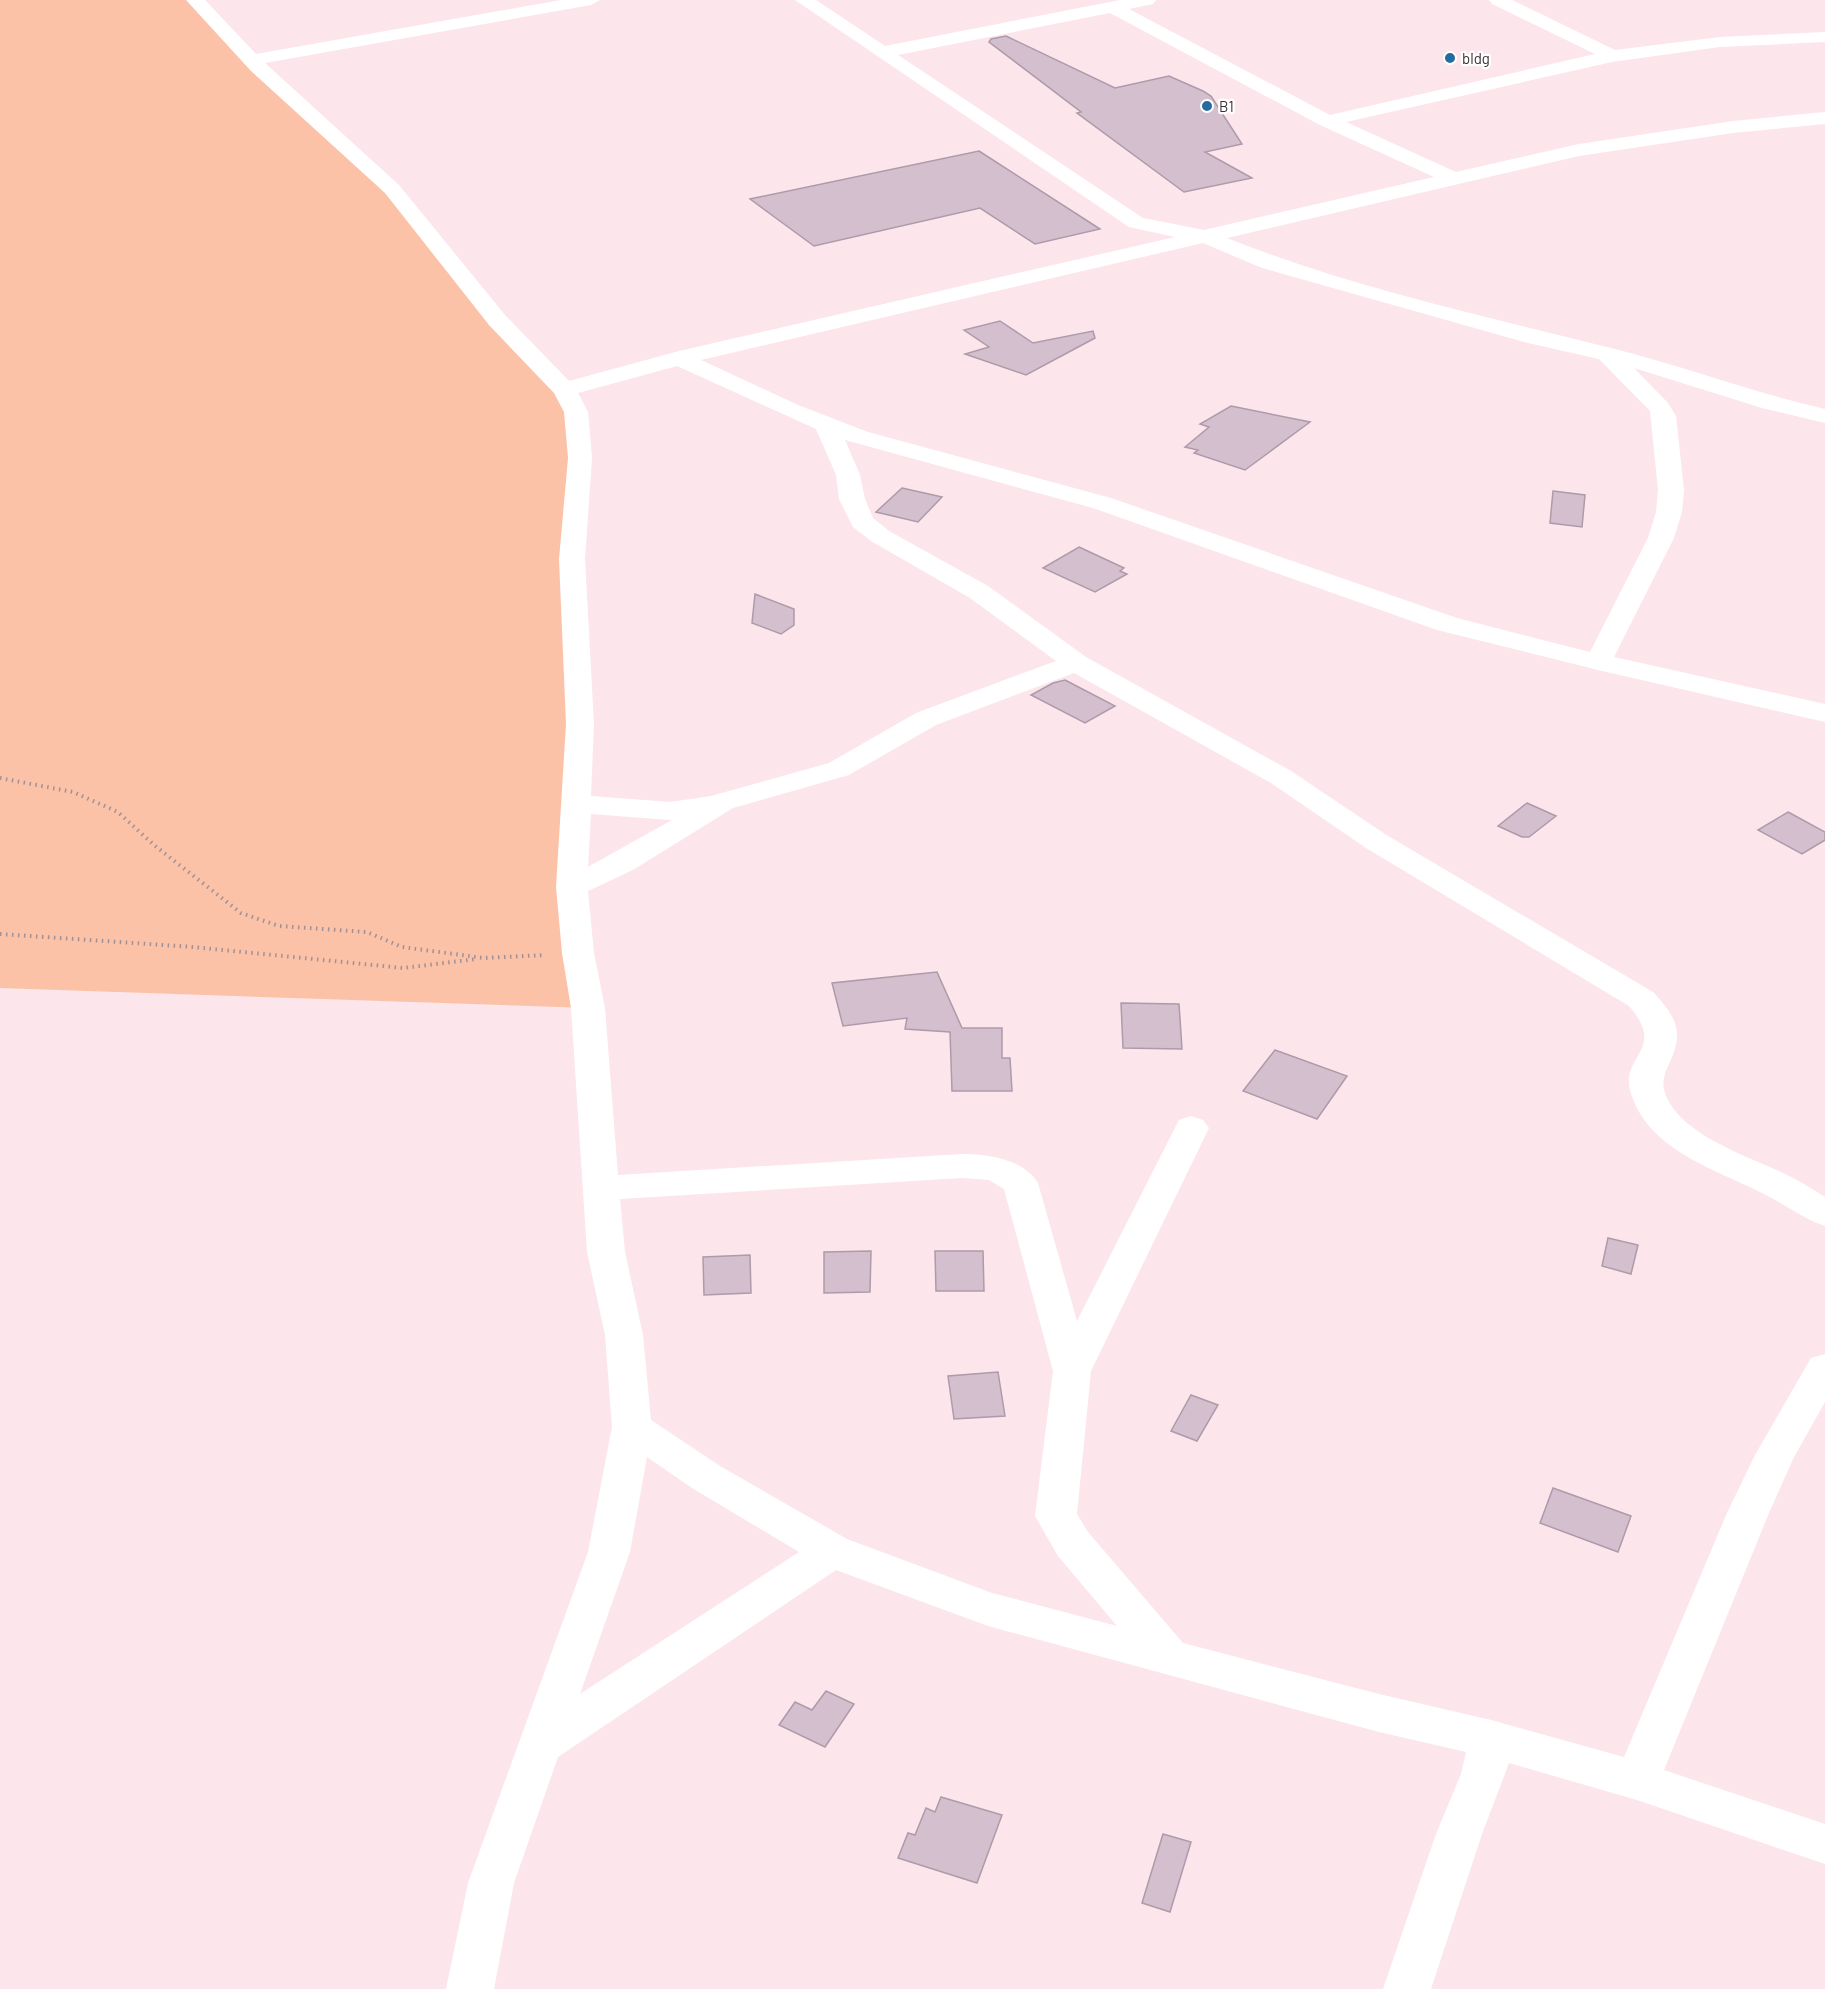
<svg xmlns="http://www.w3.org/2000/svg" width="1825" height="1989" viewBox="0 0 1825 1989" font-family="Barlow,sans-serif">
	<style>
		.green { fill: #fbc2a7 }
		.building { fill: #d4bfce; stroke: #ae9aa8; stroke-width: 1.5 }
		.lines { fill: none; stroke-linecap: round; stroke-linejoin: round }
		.path { stroke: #a19196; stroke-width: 4; stroke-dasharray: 1.5 4.5; stroke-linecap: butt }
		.minor { fill: #fff; fill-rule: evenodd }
		.poi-dot { fill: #246ca0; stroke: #fff; stroke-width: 2 }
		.labels { text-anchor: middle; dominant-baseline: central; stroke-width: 4.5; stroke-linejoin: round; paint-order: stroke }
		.far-poi-label { font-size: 15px; fill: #3a3033; stroke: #fff; text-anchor: start }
	</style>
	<rect width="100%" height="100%" fill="#fce6ec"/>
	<polygon class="green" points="0,0 195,0 392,189 576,412 588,1008 0,988"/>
	<g class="building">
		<polygon points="1006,36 1115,88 1169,76 1203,91 1211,96 1242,144 1205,152 1252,178 1184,192 1077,113 1081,112 989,42 991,39"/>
		<polygon points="979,151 1100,229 1035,244 980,208 814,246 750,199"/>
		<polygon points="1000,321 1033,343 1093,331 1095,338 1026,375 965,354 989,347 964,330"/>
		<polygon points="1231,406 1310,422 1245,470 1194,453 1198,450 1185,447 1209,427 1200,424"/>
		<polygon points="902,488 942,497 918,522 876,512"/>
		<polygon points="1553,491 1585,495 1582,527 1550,523"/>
		<polygon points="1079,547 1124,568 1120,571 1127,574 1095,592 1043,568"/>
		<polygon points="755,594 794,609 794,625 781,634 752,623"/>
		<polygon points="1065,680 1115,706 1085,723 1031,695 1053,683"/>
		<polygon points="1527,803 1556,816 1529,837 1522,837 1498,826"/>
		<polygon points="1788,812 1825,832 1825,840 1802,854 1758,830"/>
		<polygon points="937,972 962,1028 1002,1028 1002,1058 1010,1058 1012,1091 952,1091 950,1032 905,1029 907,1018 843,1026 832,983"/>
		<polygon points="1121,1003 1179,1004 1182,1049 1123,1048"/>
		<polygon points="1275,1050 1347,1076 1317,1119 1243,1091"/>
		<polygon points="1608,1238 1638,1245 1631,1274 1602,1266"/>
		<polygon points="871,1251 870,1292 824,1293 824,1252"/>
		<polygon points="935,1251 983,1251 984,1291 936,1291"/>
		<polygon points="750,1255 751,1293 704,1295 703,1257"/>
		<polygon points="998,1372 1005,1416 954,1419 948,1376"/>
		<polygon points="1191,1395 1218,1405 1197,1441 1171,1431"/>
		<polygon points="1553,1488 1631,1516 1618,1552 1540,1523"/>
		<polygon points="826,1691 854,1704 825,1747 779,1725 795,1702 812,1710"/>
		<polygon points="941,1797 1002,1815 977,1883 898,1858 908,1833 915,1835 926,1808 935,1812"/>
		<polygon points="1163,1834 1191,1842 1170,1912 1142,1903"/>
	</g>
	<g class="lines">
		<g class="path">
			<polyline points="0,778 73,792 118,812 154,845 241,913 279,926 367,932 402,947 484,958 545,955"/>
			<polyline points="0,934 193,947 403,968 477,959"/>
		</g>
		<path class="minor" d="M186,0H205L256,54L561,0H600L591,5L265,63L399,185L505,315L569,381L679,351L1175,237L1129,227L795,0H816L885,46L1120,0H1156L1153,4L1129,9L1330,115L1595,54L1492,4L1489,0H1512L1615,50L1720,37L1825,32V42L1720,47L1612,62L1346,122L1456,172L1579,144L1733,121L1825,112V124L1733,133L1579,156L1227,238C1351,288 1485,316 1615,349C1686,367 1754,393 1825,409V423L1762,408L1634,368L1668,403L1676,416L1684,490L1682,512L1674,538L1614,657L1825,704V722L1598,670L1437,630L1093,508L845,440L860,475L865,499L873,518L889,531L988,586L1086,657L1291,771L1388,836L1653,992C1676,1017 1685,1031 1669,1064C1665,1072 1662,1081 1664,1090C1676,1133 1745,1155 1781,1172C1796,1179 1811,1188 1825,1197V1226C1803,1219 1785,1204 1764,1194C1716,1169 1646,1150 1630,1090C1621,1056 1667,1049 1629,1006L1366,848L1271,783L1074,673L936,725L849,775L733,808L633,870L588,891L594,953L605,1008L618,1175L962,1154C988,1154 1023,1159 1038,1183L1077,1321L1179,1120L1191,1116L1203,1120L1209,1128L1091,1371L1077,1514L1088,1532L1183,1643L1379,1694L1491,1720L1624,1757L1727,1513L1755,1455L1811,1358L1825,1354V1402L1794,1457L1769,1513L1664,1770L1825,1824V1864L1637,1800L1509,1763L1482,1834L1431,1989H1383L1436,1834L1461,1774L1466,1752L1379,1732L988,1626L836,1570L558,1757L514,1883L494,1989H446L468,1883L588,1552L612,1427L605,1335L587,1252L571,1008L562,953L556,887L566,724L559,559L568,458L564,412L554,393L489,325L385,193L251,71ZM1110,13L1320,125L1434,177L1204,230L1143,218L898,55ZM1203,243L1262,268L1528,343L1599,359L1650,411L1658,490L1656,512L1648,538L1590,652L1457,618L1111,498L868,432L798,405L701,360ZM677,366L816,429L836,475L839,499L853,527L871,541L970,598L1056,661L916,713L829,763L711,796L670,802L591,796L594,724L585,559L592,458L588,412L578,393ZM591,814L670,820H672L588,867ZM962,1178L989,1180L1004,1189L1053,1371L1035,1516L1058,1556L1117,1626L992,1593L847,1539L720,1466L651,1420L643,1335L625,1252L620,1199ZM647,1457L692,1488L799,1552L580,1694L630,1552Z"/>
	</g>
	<g class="poi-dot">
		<circle cx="1450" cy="58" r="6"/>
		<circle cx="1207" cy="106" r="6"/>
	</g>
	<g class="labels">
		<g class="far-poi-label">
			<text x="1462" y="58">bldg</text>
			<text x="1219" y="106">B1</text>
		</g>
	</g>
</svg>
